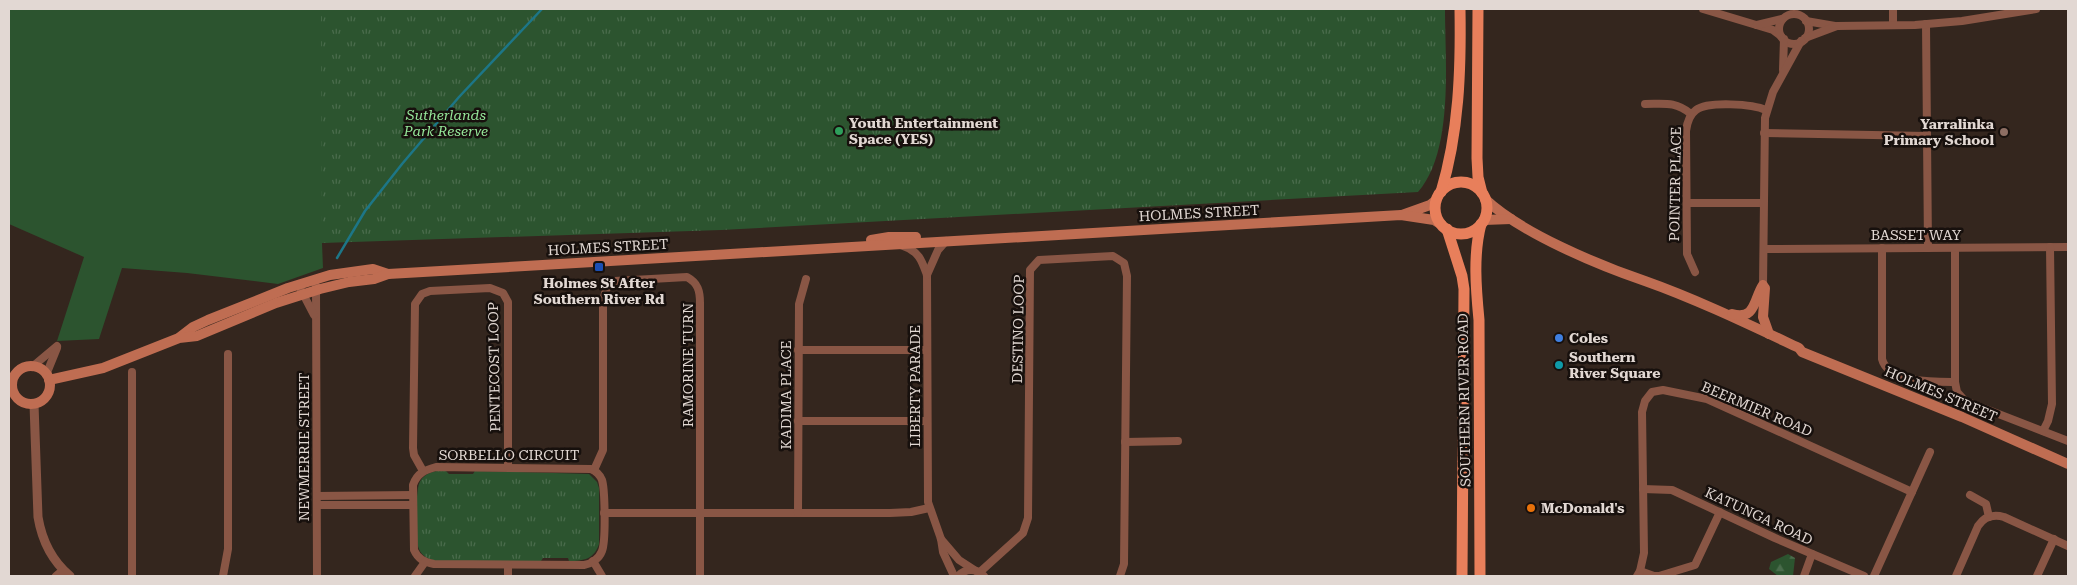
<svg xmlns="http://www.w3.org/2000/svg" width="2077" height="585" viewBox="0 0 2077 585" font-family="'Roboto Serif',serif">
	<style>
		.grass { fill: #2c542f }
		.forest { fill: url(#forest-firs) }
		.park { fill: url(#park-tufts) }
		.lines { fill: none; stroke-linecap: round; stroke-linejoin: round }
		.stream { stroke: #1d7687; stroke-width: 2.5 }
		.minor { stroke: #895645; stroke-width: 8 }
		.tertiary { stroke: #895645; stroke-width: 9 }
		.secondary { stroke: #bf6d52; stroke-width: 10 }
		.primary { stroke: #e87f5b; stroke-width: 11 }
		.leisure-dot { fill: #2e9e5b; stroke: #17100d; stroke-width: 2 }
		.education-dot { fill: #8d6e63; stroke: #17100d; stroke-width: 2 }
		.transit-dot { fill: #1a4fb4; stroke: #17100d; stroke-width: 2 }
		.shop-dot { fill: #3f7fe0; stroke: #17100d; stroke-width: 2 }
		.culture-dot { fill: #0f9aa8; stroke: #17100d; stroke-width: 2 }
		.food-dot { fill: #e8710a; stroke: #17100d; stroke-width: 2 }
		.labels { text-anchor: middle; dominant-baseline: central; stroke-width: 5; stroke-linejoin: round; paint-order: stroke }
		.park-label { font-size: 14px; font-style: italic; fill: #96e89a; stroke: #17100d }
		.poi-label { font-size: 14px; font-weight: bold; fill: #e2d8d3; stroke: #17100d; text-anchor: start }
		.street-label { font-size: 14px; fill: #e2d8d3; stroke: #17100d }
	</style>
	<defs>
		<pattern id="forest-firs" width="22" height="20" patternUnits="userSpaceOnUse" patternTransform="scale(1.25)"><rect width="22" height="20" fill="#2c542f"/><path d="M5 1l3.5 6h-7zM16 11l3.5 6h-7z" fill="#4a6c4c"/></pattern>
		<pattern id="park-tufts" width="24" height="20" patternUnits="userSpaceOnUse" patternTransform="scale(1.25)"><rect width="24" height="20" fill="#2c542f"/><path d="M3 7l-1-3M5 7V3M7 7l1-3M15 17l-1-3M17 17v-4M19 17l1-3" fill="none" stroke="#4a6c4c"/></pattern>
	</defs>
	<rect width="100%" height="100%" fill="#34261e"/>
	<polygon class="grass" points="9,9 559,9 341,241 322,243 323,268 278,284 187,273 122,268 99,339 57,341 84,257 9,224"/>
	<polygon class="forest" points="1788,554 1795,558 1793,576 1778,576 1769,569 1771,562"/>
	<g class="park">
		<path d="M321,9H1445C1445,61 1454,151 1418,192L721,230L322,243Z"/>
		<path d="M437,471H446L449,474H473L475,471L589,474L597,482L599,488V544C594,559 584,561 569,561L568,558H543L541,561H435C428,559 422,556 419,549C414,536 416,502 418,488C420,477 427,473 437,471Z"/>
	</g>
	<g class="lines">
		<polyline class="stream" points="337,258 365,211 402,164 459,97 542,9"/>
		<g class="minor">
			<polyline points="1703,9 1773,30 1781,36"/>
			<polyline points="1893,9 1893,25"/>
			<circle cx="1794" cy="29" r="15"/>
			<polyline points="1806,21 1835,26"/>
			<polyline points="1926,24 1928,248"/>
			<polyline points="1757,25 1782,19"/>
			<polyline points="1805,38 1837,26 1915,25 1962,21 2036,9"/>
			<polyline points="1783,70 1784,39"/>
			<path d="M1645,104C1664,104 1675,101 1691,114"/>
			<polyline points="1764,133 1927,136"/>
			<polyline points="1687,203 1763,203"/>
			<path d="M903,246C919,251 922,261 927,275L928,502L941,539L943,552L954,576"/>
			<path d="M1882,248V359C1888,383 1936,382 1955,382"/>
			<polyline points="1955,248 1955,382 1957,392 1965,401 2068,441"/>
			<polyline points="1764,249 2068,247"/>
			<path d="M1695,272L1687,254L1686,131C1687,123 1689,115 1696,110C1708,101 1753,104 1766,110"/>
			<polyline points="927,275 938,250 946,241"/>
			<polyline points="1763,285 1765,118 1773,92 1801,41"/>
			<polyline points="316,286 317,576"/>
			<polyline points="301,290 314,315"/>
			<polyline points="798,350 927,350"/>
			<polyline points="32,367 57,346"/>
			<polyline points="46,375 57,348"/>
			<polyline points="798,421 927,421"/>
			<polyline points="2043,431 2048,421 2052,404 2050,247"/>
			<polyline points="1125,442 1178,441"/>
			<path d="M436,467L591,469C596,471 600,475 602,480C605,490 606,541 602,551C599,559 591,564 584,565L434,564C424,562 418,559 414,550L413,485C417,473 425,470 436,467Z"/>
			<path d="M594,470L603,450V302C605,292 606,285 615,281L687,277C698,283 700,291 700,303V576"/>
			<polyline points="423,471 414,455 413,448 415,304 422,294 430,291 490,288 503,293 508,302 508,467"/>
			<polyline points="1643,489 1672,490 1775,538 1864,576"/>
			<polyline points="1970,495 1986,504 1989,517"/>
			<polyline points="317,496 413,495"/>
			<polyline points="317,505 413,505"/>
			<polyline points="604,513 890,513 911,512 929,508"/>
			<polyline points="798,513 799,304 806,279"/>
			<polyline points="941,539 959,560 976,571"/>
			<polyline points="593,561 602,576"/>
			<polyline points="1640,571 1654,576 1659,576 1695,565 1720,512"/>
			<polyline points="980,572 1023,533 1028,518 1030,270 1039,260 1113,256 1124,263 1127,276 1124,564 1120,576"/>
			<polyline points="56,576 63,570"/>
			<polyline points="132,576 132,372"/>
			<polyline points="223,576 228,549 228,354"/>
			<polyline points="415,576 425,562"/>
			<polyline points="508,576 508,565"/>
			<path d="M958,576C966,568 976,568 984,576"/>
			<polyline points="1637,576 1640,571 1644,553 1642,412 1645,401 1652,392 1663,390 1707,399 1912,492"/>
			<polyline points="1804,576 1812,554"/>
			<polyline points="1874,576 1930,452"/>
			<path d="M1956,576L1978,526C1984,517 1993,514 2004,517L2068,546"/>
			<polyline points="2037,576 2054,539"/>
		</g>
		<path class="tertiary" d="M34,404L38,517C42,541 51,560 70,576"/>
		<g class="secondary">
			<path d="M1485,199C1521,233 1598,265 1645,281C1696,299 1750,325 1799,348L1802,352L1962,417L2068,464"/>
			<polyline points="1402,215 1430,205 1436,200"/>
			<polyline points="1484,220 1511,219"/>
			<polyline points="871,240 889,237 916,237"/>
			<polyline points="1765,288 1763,317 1769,334"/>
			<path d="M1732,314C1756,321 1754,298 1763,285"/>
			<polyline points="180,337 193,327 208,320 288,288 330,275 373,269 388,274"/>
			<circle cx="31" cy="385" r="19"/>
			<polyline points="49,380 103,368 179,338 197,336 276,303 320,289 349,282 374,279 388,274 1401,215 1434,220 1442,225"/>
		</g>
		<g class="primary">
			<polyline points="1478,9 1477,158 1478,177 1482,193"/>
			<circle cx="1461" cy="208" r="26"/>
			<path d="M1441,192C1459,132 1461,70 1460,9"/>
			<polyline points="1447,229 1462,276 1464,289 1462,576"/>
			<path d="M1480,576L1479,320C1476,289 1473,254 1481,224"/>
		</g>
	</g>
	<circle class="leisure-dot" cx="839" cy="131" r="5"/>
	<circle class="education-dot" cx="2004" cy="132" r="5"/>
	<rect class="transit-dot" x="594" y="262" width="10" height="10" rx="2.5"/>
	<circle class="shop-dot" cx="1559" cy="338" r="5"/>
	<circle class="culture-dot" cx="1559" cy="365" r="5"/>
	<circle class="food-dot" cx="1531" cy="508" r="5"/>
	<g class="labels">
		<g class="park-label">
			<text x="446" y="115">Sutherlands<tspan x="446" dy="16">Park Reserve</tspan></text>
		</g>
		<g class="poi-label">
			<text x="849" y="123">Youth Entertainment<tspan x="849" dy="16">Space (YES)</tspan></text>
			<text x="1994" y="124" text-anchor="end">Yarralinka<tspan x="1994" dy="16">Primary School</tspan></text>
			<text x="599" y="283" text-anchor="middle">Holmes St After<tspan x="599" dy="16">Southern River Rd</tspan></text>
			<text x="1569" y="338">Coles</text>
			<text x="1569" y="357">Southern<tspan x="1569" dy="16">River Square</tspan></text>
			<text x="1541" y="508">McDonald's</text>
		</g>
		<g class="street-label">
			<text transform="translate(1675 184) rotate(-89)">POINTER PLACE</text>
			<text transform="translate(1199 213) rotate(-3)">HOLMES STREET</text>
			<text x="1916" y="235">BASSET WAY</text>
			<text transform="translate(608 247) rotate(-3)">HOLMES STREET</text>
			<text transform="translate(1018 329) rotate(-89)">DESTINO LOOP</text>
			<text transform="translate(688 365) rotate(-90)">RAMORINE TURN</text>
			<text transform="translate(494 367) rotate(-91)">PENTECOST LOOP</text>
			<text transform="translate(915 386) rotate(-90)">LIBERTY PARADE</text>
			<text transform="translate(1941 394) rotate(23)">HOLMES STREET</text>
			<text transform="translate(786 395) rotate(-90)">KADIMA PLACE</text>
			<text transform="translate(1464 400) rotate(-91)">SOUTHERN RIVER ROAD</text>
			<text transform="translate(1757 409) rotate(23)">BEERMIER ROAD</text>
			<text transform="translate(304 447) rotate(-90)">NEWMERRIE STREET</text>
			<text x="509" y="455">SORBELLO CIRCUIT</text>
			<text transform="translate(1759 516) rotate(25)">KATUNGA ROAD</text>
		</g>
	</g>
	<rect width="2077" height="585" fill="none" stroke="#e2d8d3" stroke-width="20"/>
</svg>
